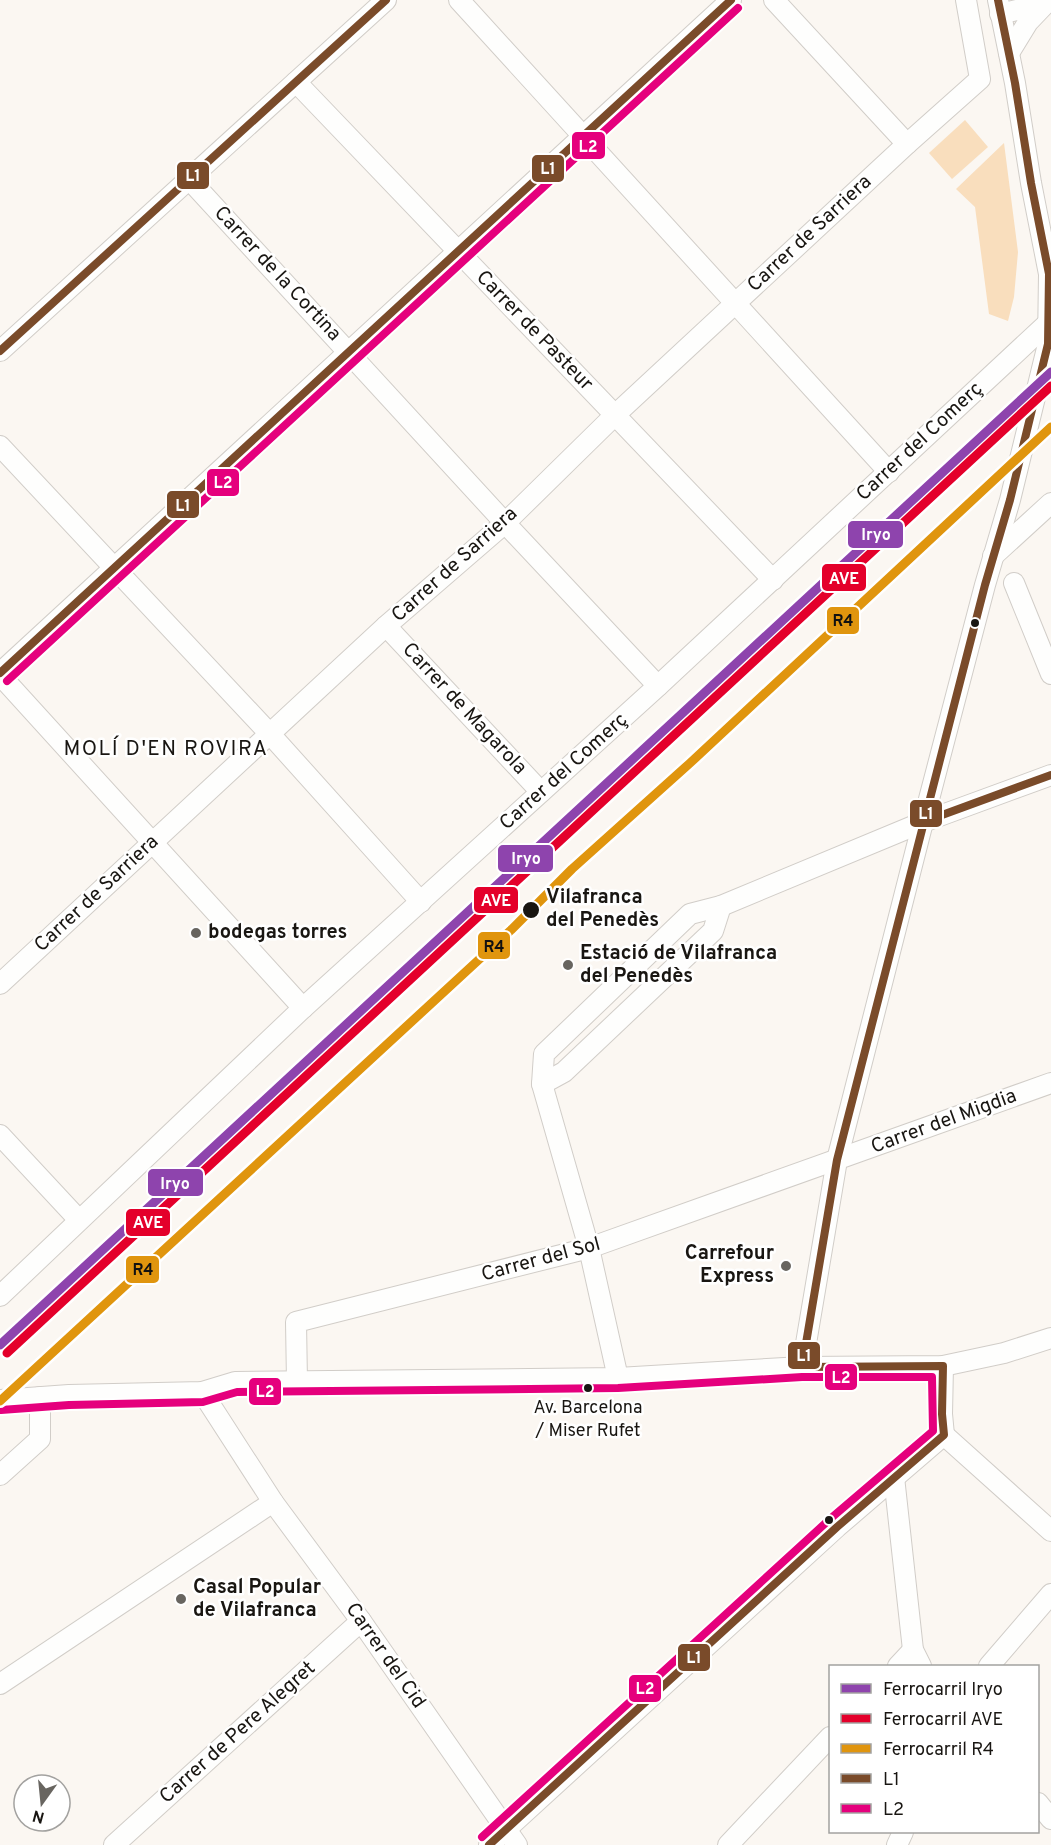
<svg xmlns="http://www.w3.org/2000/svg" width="1051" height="1845" viewBox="0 0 1051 1845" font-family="Overpass,sans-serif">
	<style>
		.green { fill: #f9debd }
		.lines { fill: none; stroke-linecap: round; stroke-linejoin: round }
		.minor-casing { stroke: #d1cdc8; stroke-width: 22 }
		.minor { stroke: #fefefd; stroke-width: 20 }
		.bus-1-casing { stroke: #fff; stroke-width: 12 }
		.bus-2-casing { stroke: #fff; stroke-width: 12 }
		.bus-1 { stroke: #7a4b2a; stroke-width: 8 }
		.bus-2 { stroke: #e5007d; stroke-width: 8 }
		.rail-1-casing { stroke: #fff; stroke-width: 14 }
		.rail-2-casing { stroke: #fff; stroke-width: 14 }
		.rail-3-casing { stroke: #fff; stroke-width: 14 }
		.rail-1 { stroke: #8e44ad; stroke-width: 9 }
		.rail-2 { stroke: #e4002b; stroke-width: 9 }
		.rail-3 { stroke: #e0950e; stroke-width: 9 }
		.bus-dot { fill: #191612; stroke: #fff; stroke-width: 2 }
		.poi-dot { fill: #686560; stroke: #fff; stroke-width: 2 }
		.labels { text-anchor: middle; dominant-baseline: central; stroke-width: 5; stroke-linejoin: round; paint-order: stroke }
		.bus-label { font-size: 18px; fill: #191612; stroke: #fff }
		.street-label { font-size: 20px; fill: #191612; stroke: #fff }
		.stop-label { font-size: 20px; font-weight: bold; fill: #191612; stroke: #fff; text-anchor: start }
		.poi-label { font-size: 20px; font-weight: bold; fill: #191612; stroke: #fff; text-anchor: start }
		.neighbourhood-label { font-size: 21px; letter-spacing: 1.5px; fill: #191612; stroke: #fff }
		.line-badge { stroke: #fff; stroke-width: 2 }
		.badge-label { font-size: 16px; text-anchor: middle; font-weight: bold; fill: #fff }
		.pale-badge-label { font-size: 16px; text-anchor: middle; font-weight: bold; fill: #111 }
	</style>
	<rect width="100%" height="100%" fill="#fbf7f2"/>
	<g class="green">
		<polygon points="965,120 988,147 952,179 929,153"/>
		<polygon points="1004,143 1018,252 1014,297 1008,321 989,314 975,207 956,189"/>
	</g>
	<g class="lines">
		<g class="minor-casing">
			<g id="minor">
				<polyline points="459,0 889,472"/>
				<polyline points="774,0 907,144"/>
				<polyline points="1000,14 1046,3"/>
				<polyline points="1009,53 1028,22 1049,0"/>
				<polyline points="296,82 773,580"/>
				<polyline points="189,179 505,523 658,686"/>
				<polyline points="0,351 386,0"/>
				<polyline points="0,446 270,734 421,902"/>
				<polyline points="993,556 1051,503"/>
				<polyline points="1014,583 1051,674"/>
				<polyline points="386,626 541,792"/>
				<polyline points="0,673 731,0"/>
				<polyline points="0,675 303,1008"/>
				<polyline points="0,984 386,626 505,523 615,415 907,144 980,79 966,0"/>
				<polyline points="542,1084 564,1072 713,931 721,906"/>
				<polyline points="0,1135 79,1220"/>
				<polyline points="0,1296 303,1008 658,686 1049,322"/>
				<polyline points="943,1366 942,1414 944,1435"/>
				<polyline points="802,1367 837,1160 923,822 985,585 1010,500 1048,344 1049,274 1031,183 1015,83 998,0"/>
				<polyline points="618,1378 589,1248 542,1084 544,1054 690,914 721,906 923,822 1051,775"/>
				<polyline points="297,1382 296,1322 589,1248 1051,1083"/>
				<polyline points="202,1392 273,1502 361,1621 517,1845"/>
				<polyline points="0,1400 69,1395 202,1392 235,1382 618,1378 802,1367 943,1366 1004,1353 1051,1338"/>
				<polyline points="944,1435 1051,1531"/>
				<polyline points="0,1475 40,1439 40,1397"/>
				<polyline points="894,1477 913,1650 921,1666"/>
				<polyline points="898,1666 913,1650"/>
				<polyline points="989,1666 1051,1594"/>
				<polyline points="0,1684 273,1502"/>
				<polyline points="1038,1803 1051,1819"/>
				<polyline points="114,1845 361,1621"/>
				<polyline points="489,1845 837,1527 944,1435"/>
				<polyline points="728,1845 830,1737"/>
				<polyline points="897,1845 903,1832"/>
			</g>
		</g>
		<use href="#minor" class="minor"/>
		<g class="bus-1-casing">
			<g id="bus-1">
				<polyline points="0,351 386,0"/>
				<polyline points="0,673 731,0"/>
				<polyline points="923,822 1051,775"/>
				<polyline points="489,1845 837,1527 944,1435 942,1414 943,1366 802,1367 837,1160 985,585 1010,500 1048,344 1049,274 1031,183 1015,83 998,0"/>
			</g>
		</g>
		<g class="bus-2-casing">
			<g id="bus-2">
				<polyline points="7,681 738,8"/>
				<polyline points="1,1410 69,1405 203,1402 237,1392 618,1388 802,1377 932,1377 933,1431 830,1519 482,1837"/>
			</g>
		</g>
		<use href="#bus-1" class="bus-1"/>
		<use href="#bus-2" class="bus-2"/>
		<g class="rail-1-casing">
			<polyline id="rail-1" points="0,1345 1051,372"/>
		</g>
		<g class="rail-2-casing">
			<polyline id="rail-2" points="7,1353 1051,386"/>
		</g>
		<g class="rail-3-casing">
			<polyline id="rail-3" points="0,1401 511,930 572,869 689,764 1051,427"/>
		</g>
		<use href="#rail-1" class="rail-1"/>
		<use href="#rail-2" class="rail-2"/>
		<use href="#rail-3" class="rail-3"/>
	</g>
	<g class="bus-dot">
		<circle cx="975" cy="623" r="5"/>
		<circle cx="531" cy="910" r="9"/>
		<circle cx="588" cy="1388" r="5"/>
		<circle cx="829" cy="1520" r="5"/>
	</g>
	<g class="poi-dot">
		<circle cx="196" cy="933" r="6"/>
		<circle cx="568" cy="965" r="6"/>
		<circle cx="786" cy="1266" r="6"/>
		<circle cx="181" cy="1599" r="6"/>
	</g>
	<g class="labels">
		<g class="bus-label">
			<text x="588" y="1408">Av. Barcelona<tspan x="588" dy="23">/ Miser Rufet</tspan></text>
		</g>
		<g class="street-label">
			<text transform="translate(810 234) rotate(-43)">Carrer de Sarriera</text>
			<text transform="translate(277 274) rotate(47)">Carrer de la Cortina</text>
			<text transform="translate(534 331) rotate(46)">Carrer de Pasteur</text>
			<text transform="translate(920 442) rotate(-43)">Carrer del Comerç</text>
			<text transform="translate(455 565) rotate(-42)">Carrer de Sarriera</text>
			<text transform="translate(464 709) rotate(47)">Carrer de Magarola</text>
			<text transform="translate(564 772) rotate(-42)">Carrer del Comerç</text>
			<text transform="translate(97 894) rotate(-43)">Carrer de Sarriera</text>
			<text transform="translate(944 1122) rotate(-20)">Carrer del Migdia</text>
			<text transform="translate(541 1260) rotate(-15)">Carrer del Sol</text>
			<text transform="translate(385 1656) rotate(55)">Carrer del Cid</text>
			<text transform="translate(238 1733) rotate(-42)">Carrer de Pere Alegret</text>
		</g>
		<g class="stop-label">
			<text x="546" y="898">Vilafranca<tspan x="546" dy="23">del Penedès</tspan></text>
		</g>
		<g class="poi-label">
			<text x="208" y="933">bodegas torres</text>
			<text x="580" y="954">Estació de Vilafranca<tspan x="580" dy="23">del Penedès</tspan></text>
			<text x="774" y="1254" text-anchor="end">Carrefour<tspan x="774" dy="23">Express</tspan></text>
			<text x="193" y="1588">Casal Popular<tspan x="193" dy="23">de Vilafranca</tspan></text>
		</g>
		<g class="neighbourhood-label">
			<text x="166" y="749">MOLÍ D'EN ROVIRA</text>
		</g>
	</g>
	<g class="line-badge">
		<rect x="571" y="131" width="35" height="29" rx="6" fill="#e5007d"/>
		<rect x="531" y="154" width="34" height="29" rx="6" fill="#7a4b2a"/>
		<rect x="176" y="161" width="34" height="29" rx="6" fill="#7a4b2a"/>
		<rect x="206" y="468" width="34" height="29" rx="6" fill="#e5007d"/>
		<rect x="166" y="490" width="34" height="29" rx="6" fill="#7a4b2a"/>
		<rect x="847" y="520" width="57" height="29" rx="6" fill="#8e44ad"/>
		<rect x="821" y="563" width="46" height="29" rx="6" fill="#e4002b"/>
		<rect x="826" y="606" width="34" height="29" rx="6" fill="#e0950e"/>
		<rect x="909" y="799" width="34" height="29" rx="6" fill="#7a4b2a"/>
		<rect x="497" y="844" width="57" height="29" rx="6" fill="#8e44ad"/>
		<rect x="473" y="886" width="46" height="28" rx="6" fill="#e4002b"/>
		<rect x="477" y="931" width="34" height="29" rx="6" fill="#e0950e"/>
		<rect x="147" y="1168" width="57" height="29" rx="6" fill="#8e44ad"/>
		<rect x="125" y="1208" width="46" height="29" rx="6" fill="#e4002b"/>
		<rect x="125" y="1255" width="35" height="29" rx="6" fill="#e0950e"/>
		<rect x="787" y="1341" width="34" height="29" rx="6" fill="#7a4b2a"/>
		<rect x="824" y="1363" width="34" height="28" rx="6" fill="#e5007d"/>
		<rect x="248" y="1377" width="34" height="29" rx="6" fill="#e5007d"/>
		<rect x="677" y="1643" width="34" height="29" rx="6" fill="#7a4b2a"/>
		<rect x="628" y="1674" width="34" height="29" rx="6" fill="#e5007d"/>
	</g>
	<g class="badge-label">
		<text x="588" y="152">L2</text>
		<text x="548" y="174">L1</text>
		<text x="193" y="181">L1</text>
		<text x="223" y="488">L2</text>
		<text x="183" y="511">L1</text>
		<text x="876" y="540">Iryo</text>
		<text x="844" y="584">AVE</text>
		<text x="926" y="819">L1</text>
		<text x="526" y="864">Iryo</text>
		<text x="496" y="906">AVE</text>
		<text x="175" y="1189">Iryo</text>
		<text x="148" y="1228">AVE</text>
		<text x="804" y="1361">L1</text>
		<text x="841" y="1383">L2</text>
		<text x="265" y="1397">L2</text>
		<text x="694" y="1663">L1</text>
		<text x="645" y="1694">L2</text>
	</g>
	<g class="pale-badge-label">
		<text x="843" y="626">R4</text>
		<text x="494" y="952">R4</text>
		<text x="143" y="1275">R4</text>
	</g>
	<rect x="829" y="1665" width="210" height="168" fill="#ffffff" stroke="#a3a2a0" stroke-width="1.5"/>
	<rect x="841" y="1684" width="30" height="9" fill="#8e44ad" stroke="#a3a2a0" stroke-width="1.5"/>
	<text x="883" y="1695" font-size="18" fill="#191612">Ferrocarril Iryo</text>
	<rect x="841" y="1714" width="30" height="9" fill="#e4002b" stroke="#a3a2a0" stroke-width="1.5"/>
	<text x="883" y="1725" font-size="18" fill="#191612">Ferrocarril AVE</text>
	<rect x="841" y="1744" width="30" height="9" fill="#e0950e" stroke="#a3a2a0" stroke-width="1.5"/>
	<text x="883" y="1755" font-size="18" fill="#191612">Ferrocarril R4</text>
	<rect x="841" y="1774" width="30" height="9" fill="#7a4b2a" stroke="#a3a2a0" stroke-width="1.5"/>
	<text x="883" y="1785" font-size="18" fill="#191612">L1</text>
	<rect x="841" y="1804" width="30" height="9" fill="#e5007d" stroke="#a3a2a0" stroke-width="1.5"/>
	<text x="883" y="1815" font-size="18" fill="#191612">L2</text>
	<g transform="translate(42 1803) rotate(195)"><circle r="28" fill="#ffffff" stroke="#a3a2a0" stroke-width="1.5"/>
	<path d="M0-4.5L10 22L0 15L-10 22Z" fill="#686560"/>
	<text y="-9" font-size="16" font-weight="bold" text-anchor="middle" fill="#191612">N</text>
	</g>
</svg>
